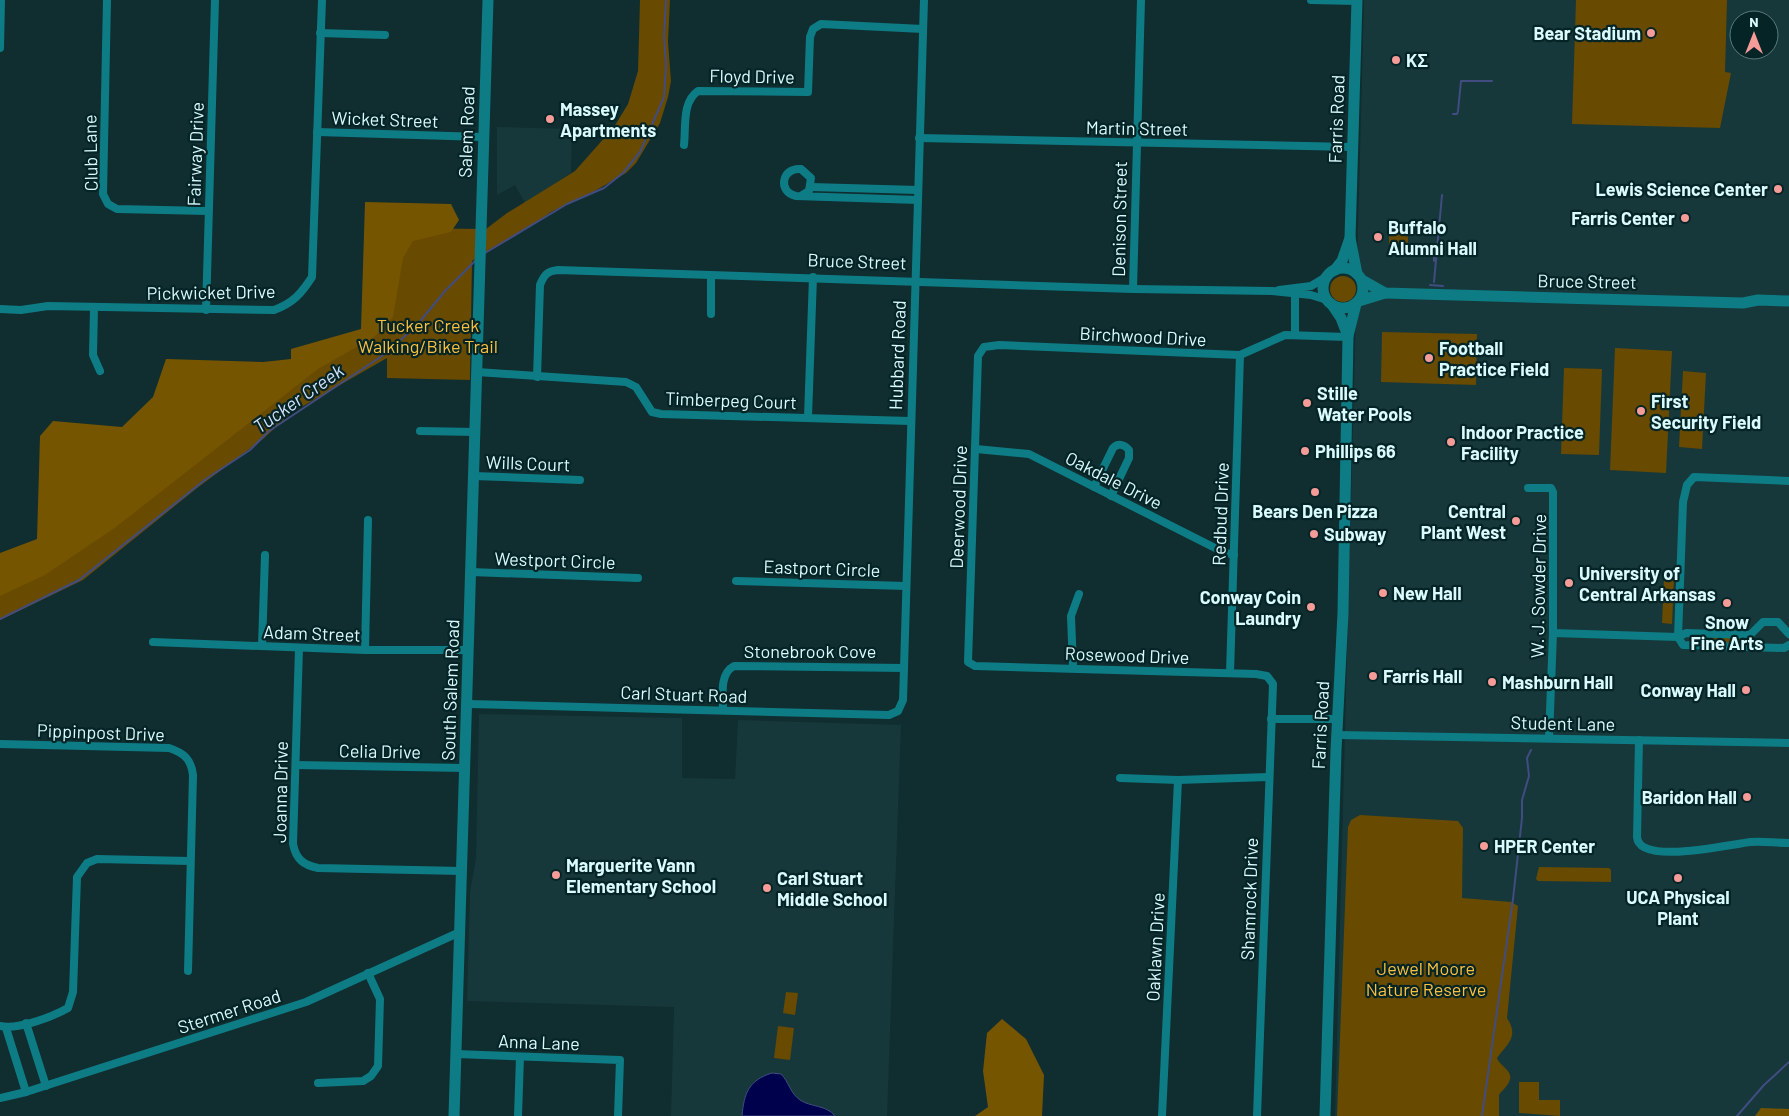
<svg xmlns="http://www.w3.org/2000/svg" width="1789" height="1116" viewBox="0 0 1789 1116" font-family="Barlow,sans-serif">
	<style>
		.built { fill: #16383a; fill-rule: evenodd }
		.green { fill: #684a00 }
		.forest { fill: #765500 }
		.water { fill: #00014c; stroke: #414c81 }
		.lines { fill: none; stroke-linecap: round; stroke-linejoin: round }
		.stream { stroke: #414c81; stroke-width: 2 }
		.street { stroke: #0e7c84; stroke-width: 8 }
		.secondary { stroke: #0e7c84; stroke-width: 11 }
		.poi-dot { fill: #f59b98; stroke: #052426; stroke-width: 2 }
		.labels { text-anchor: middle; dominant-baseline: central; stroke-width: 4.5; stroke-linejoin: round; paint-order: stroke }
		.poi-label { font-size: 18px; font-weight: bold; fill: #d9fbfd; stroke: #052426; text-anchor: start }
		.street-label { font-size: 18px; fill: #d9fbfd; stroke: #052426 }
		.park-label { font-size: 18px; fill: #fcc03e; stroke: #052426 }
		.water-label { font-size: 19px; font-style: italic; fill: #d3e1fb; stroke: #052426 }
	</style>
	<rect width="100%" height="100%" fill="#102d30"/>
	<g class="built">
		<path d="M1364,0H1789V1116H1335ZM1739,20H1769V50H1739Z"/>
		<polygon points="497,127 572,129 571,173 525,203 515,185 497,195"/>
		<polygon points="479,714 682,718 682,778 735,779 738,720 901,725 887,1116 671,1116 674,1007 467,1001 470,892 476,858"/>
	</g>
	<g class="green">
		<polygon points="640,0 670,0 668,42 671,81 668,97 660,123 636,163 626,173 593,192 551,212 537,222 472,261 470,380 387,378 387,358 291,413 263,439 197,488 83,580 0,620 0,591 380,325 392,228 486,229 507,213 575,171 614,127 628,104 638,71"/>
		<polygon points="1576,0 1727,0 1725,72 1731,73 1720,128 1572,124"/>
		<polygon points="1397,225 1408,225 1408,250 1397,250 1397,246 1389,245 1389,228 1397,229"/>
		<circle cx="1343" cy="289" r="13"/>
		<polygon points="1382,332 1477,334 1476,385 1381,382"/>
		<polygon points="1615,348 1672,351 1666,473 1610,470"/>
		<polygon points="1564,368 1602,369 1599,455 1561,454"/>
		<polygon points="1683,371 1706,373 1702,449 1679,447"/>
		<polygon points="1664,579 1674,579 1672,624 1662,623"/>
		<polygon points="1690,637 1751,638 1753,642 1690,643"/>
		<path d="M1360,815L1458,821L1463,828L1462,898L1511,902L1518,906L1507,1018C1520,1037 1506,1045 1497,1058C1500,1067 1515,1071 1509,1082C1507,1087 1501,1091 1499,1095V1116H1337L1348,827L1351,820Z"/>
		<polygon points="1539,867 1609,868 1611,870 1611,882 1538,881 1536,879"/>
		<polygon points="786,992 798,993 795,1015 783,1013"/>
		<polygon points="778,1026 794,1028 790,1060 774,1058"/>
		<polygon points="1519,1082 1539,1082 1539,1100 1560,1100 1560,1116 1519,1113"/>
	</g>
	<g class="forest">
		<polygon points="365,202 451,204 459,220 451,232 413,241 403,258 393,317 374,337 318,369 116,527 45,575 0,596 0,553 37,539 40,436 53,421 122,427 153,397 166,359 263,362 291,359 291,349 361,329"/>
		<polygon points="1002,1019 1026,1039 1044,1075 1042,1116 975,1116 988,1107 983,1071 987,1033"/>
		<polygon points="1761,1108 1789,1109 1789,1116 1755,1116"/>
	</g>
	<path class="water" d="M772,1073L781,1074C789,1082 790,1093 800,1100C810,1107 827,1105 835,1116H742C744,1093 749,1080 772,1073Z"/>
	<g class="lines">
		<g class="stream">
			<polyline points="1453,114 1457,114 1458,111 1461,81 1492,81"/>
			<polyline points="485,253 567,204 604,188 623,173 640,152 664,97 666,65 664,37 666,0"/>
			<polyline points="1434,261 1434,249"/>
			<polyline points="1434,282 1442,195"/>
			<polyline points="1430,285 1443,286"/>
			<polyline points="0,619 79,580 206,479 250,450 269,431 385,354 417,325 445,291 475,261"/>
			<polyline points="1482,1116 1513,899 1522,818 1522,800 1529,776 1527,758 1531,750"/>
			<polyline points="1737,1116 1764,1085 1789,1062"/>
		</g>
		<g class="street">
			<polyline points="107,0 103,194 108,204 117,209 208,211"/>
			<polyline points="1311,0 1357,1"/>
			<polyline points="320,33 385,35"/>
			<polyline points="0,48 1,0"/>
			<polyline points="317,132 483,137"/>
			<polyline points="919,138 1353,147"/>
			<path d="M684,145C686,126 682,102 698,91L808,92L810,37L813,29L821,24L923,29"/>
			<polyline points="811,187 918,190"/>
			<path d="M801,196L809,191L811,178L801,169C782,167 777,192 796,196L918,200"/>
			<polyline points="1133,289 1141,0"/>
			<polyline points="1279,290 1311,286 1326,277"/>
			<polyline points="94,308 93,355 100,371"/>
			<path d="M0,309L21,310L48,306L274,310C293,303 301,294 312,277L322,0"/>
			<polyline points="206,310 215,0"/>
			<polyline points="711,314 711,275"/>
			<polyline points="1295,335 1295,294"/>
			<polyline points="477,372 626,382 636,387 652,412 661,414 910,421"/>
			<path d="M537,377L540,285C544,275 547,271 558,270L1133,289L1272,291L1311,295L1327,300"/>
			<polyline points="808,417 813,277"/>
			<polyline points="420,431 475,432"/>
			<polyline points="976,449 1029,454 1223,552 1234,555"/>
			<polyline points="474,476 580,480"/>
			<path d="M1094,487L1113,448C1118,443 1124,444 1129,450V458L1111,496"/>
			<polyline points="1528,488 1551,488 1553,492 1553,633 1549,738"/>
			<polyline points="471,572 638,578"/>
			<polyline points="736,581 906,586"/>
			<polyline points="1553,633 1678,637 1686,633 1750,635 1763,622 1778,622 1789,634"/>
			<polyline points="1678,637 1683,502 1687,485 1694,477 1789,481"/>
			<polyline points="1678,637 1683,645 1784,648 1789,645"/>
			<polyline points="153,642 365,650 469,650"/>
			<polyline points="262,646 265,555"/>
			<path d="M299,648L293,844C296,859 303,865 318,868L462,871"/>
			<polyline points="365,650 368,520"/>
			<polyline points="1073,668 1071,616 1079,594"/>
			<polyline points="1230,673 1240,355"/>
			<polyline points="468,704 889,715 898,711 903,700 904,668 924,0"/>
			<path d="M723,710C723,696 719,674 734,666L904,668"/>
			<polyline points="1271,719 1338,719"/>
			<polyline points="1337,735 1789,743"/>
			<path d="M1639,740L1637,837C1639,866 1730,844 1751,842C1763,841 1776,843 1789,843"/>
			<path d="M0,744L169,748C184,753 191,759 193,775L188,971"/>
			<polyline points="296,765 464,768"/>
			<polyline points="1120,778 1178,780 1268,777"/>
			<polyline points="26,1023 46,1086"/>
			<path d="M0,1026C18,1030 52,1017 68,1008L73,992L77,877L87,863L97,859L190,861"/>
			<polyline points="6,1028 26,1092"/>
			<polyline points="456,1054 620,1060 618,1116"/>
			<polyline points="318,1083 363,1081 371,1076 378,1066 380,999 368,973"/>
			<polyline points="0,1098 26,1092 306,1002 460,932"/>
			<polyline points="518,1116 520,1057"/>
			<polyline points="1162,1116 1178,780"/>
			<polyline points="1257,1116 1273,684 1267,676 1256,674 975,666 968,662 978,356 984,347 999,345 1240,355 1285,335 1348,337"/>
		</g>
		<g class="secondary">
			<polyline points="1357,0 1350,238 1357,274"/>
			<circle cx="1343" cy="288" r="20"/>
			<polyline points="1335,270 1342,261 1350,238"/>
			<polyline points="1362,280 1385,293 1743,303 1758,300 1789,301"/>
			<polyline points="1359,301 1385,293"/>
			<polyline points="1348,336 1356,304"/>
			<polyline points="454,1116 488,0"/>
			<polyline points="1325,1116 1336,750 1343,613 1348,336 1341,318 1333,306"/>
		</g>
	</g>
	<g class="poi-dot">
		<circle cx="1651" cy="33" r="5"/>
		<circle cx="1396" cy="60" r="5"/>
		<circle cx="550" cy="119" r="5"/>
		<circle cx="1778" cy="189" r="5"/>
		<circle cx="1685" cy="218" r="5"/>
		<circle cx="1378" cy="237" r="5"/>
		<circle cx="1429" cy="358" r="5"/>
		<circle cx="1307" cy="403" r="5"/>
		<circle cx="1641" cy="411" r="5"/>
		<circle cx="1451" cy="442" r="5"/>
		<circle cx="1305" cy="451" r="5"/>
		<circle cx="1315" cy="492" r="5"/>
		<circle cx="1516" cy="521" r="5"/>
		<circle cx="1314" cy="534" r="5"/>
		<circle cx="1569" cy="583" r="5"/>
		<circle cx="1383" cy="593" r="5"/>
		<circle cx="1727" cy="603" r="5"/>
		<circle cx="1311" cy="607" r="5"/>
		<circle cx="1373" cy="676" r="5"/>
		<circle cx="1492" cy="682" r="5"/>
		<circle cx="1746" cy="690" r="5"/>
		<circle cx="1747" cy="797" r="5"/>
		<circle cx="1484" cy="846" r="5"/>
		<circle cx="556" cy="875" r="5"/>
		<circle cx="1678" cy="878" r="5"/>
		<circle cx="767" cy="888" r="5"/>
	</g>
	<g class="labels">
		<g class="poi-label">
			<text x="1641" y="33" text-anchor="end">Bear Stadium</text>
			<text x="1406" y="60">KΣ</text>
			<text x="560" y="109">Massey<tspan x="560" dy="21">Apartments</tspan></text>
			<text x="1768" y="189" text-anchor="end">Lewis Science Center</text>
			<text x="1675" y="218" text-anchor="end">Farris Center</text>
			<text x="1388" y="227">Buffalo<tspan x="1388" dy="21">Alumni Hall</tspan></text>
			<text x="1439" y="348">Football<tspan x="1439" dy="21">Practice Field</tspan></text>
			<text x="1317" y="393">Stille<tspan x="1317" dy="21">Water Pools</tspan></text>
			<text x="1651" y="401">First<tspan x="1651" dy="21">Security Field</tspan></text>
			<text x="1461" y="432">Indoor Practice<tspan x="1461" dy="21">Facility</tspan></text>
			<text x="1315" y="451">Phillips 66</text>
			<text x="1315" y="511" text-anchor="middle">Bears Den Pizza</text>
			<text x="1506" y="511" text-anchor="end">Central<tspan x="1506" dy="21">Plant West</tspan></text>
			<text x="1324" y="534">Subway</text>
			<text x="1579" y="573">University of<tspan x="1579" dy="21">Central Arkansas</tspan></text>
			<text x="1393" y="593">New Hall</text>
			<text x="1301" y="597" text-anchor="end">Conway Coin<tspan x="1301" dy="21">Laundry</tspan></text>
			<text x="1727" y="622" text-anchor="middle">Snow<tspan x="1727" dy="21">Fine Arts</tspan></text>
			<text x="1383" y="676">Farris Hall</text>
			<text x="1502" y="682">Mashburn Hall</text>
			<text x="1736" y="690" text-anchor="end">Conway Hall</text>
			<text x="1737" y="797" text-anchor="end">Baridon Hall</text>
			<text x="1494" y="846">HPER Center</text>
			<text x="566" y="865">Marguerite Vann<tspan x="566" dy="21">Elementary School</tspan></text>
			<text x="777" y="878">Carl Stuart<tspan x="777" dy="21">Middle School</tspan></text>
			<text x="1678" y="897" text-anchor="middle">UCA Physical<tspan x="1678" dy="21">Plant</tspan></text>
		</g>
		<g class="street-label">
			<text transform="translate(752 76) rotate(1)">Floyd Drive</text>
			<text transform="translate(385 119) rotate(2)">Wicket Street</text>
			<text transform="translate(1336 119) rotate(-88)">Farris Road</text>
			<text transform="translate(1137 128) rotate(1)">Martin Street</text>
			<text transform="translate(466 132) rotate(-88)">Salem Road</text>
			<text transform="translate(90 153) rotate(-91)">Club Lane</text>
			<text transform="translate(195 154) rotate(-88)">Fairway Drive</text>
			<text transform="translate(1119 219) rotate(-89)">Denison Street</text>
			<text transform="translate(857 261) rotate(2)">Bruce Street</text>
			<text transform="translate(1587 281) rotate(1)">Bruce Street</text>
			<text transform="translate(211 292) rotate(-1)">Pickwicket Drive</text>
			<text transform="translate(1143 336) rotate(3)">Birchwood Drive</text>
			<text transform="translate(897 355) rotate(-88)">Hubbard Road</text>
			<text transform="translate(731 400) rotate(2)">Timberpeg Court</text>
			<text transform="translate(528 463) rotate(2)">Wills Court</text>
			<text transform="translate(1114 480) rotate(27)">Oakdale Drive</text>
			<text transform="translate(958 507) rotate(-88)">Deerwood Drive</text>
			<text transform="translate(1220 514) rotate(-88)">Redbud Drive</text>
			<text transform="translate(555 560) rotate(2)">Westport Circle</text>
			<text transform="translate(822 568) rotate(2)">Eastport Circle</text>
			<text transform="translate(1538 586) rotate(-89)">W. J. Sowder Drive</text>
			<text transform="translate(312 633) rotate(2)">Adam Street</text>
			<text x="810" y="651">Stonebrook Cove</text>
			<text transform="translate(1127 655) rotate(2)">Rosewood Drive</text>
			<text transform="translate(450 690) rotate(-88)">South Salem Road</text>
			<text transform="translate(684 694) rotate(2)">Carl Stuart Road</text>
			<text transform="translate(1563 723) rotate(1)">Student Lane</text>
			<text transform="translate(1320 725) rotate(-87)">Farris Road</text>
			<text transform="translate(101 732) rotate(2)">Pippinpost Drive</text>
			<text transform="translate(380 751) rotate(1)">Celia Drive</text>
			<text transform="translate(280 792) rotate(-89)">Joanna Drive</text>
			<text transform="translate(1249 899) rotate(-88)">Shamrock Drive</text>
			<text transform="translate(1155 947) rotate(-87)">Oaklawn Drive</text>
			<text transform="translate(229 1011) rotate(-18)">Stermer Road</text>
			<text transform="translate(539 1042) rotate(2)">Anna Lane</text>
		</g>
		<g class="park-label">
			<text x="428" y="325">Tucker Creek<tspan x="428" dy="21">Walking/Bike Trail</tspan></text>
			<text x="1426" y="968">Jewel Moore<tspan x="1426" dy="21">Nature Reserve</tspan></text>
		</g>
		<g class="water-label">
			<text transform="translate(298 398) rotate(-35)">Tucker Creek</text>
		</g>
	</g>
	<g transform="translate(1754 35)"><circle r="24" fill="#052426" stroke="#5a7a7c"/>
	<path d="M0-4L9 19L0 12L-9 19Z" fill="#f59b98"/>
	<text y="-8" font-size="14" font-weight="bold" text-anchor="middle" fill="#d9fbfd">N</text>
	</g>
</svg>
